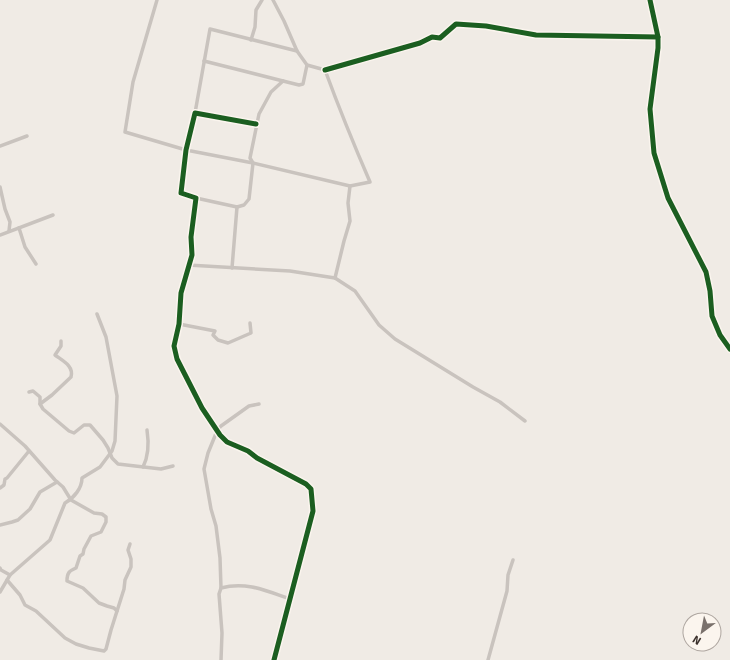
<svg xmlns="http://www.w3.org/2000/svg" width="730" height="660" viewBox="0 0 730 660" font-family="Signika,sans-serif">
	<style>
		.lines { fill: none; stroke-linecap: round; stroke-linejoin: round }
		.minor { stroke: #c9c3be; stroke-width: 3.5 }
		.cycleway-casing { stroke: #fbf5ee; stroke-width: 8 }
		.cycleway { stroke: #1b5e20; stroke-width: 5 }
	</style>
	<rect width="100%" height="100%" fill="#f0ebe5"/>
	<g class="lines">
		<g class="minor">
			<polyline points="157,0 133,82 125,132 186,150 253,163 249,199 244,205 237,207 196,198"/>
			<polyline points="650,0 658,37 658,48 650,109 654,153 668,198 706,272 710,291 712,316 720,335 730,349"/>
			<polyline points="251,40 255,27 256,10 262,0"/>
			<path d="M204,61L283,81L271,92L259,114L250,158L253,163L350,186L370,182C354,145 339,108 325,70L307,65L297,51L284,21L273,0"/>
			<polyline points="325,70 420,43 432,37 440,38 456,24 486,26 536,35 658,37"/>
			<polyline points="283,81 299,85 303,84 307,65"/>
			<polyline points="195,113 210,29 297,51"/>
			<polyline points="256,124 195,113 186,150 181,193 196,198 191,237 192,255 181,293 179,324 174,346 177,359 202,408 220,435 227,442 248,451 257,458 306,484 311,489 313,511 274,660"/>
			<polyline points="0,146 27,136"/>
			<polyline points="0,187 5,209 10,222 9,231"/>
			<polyline points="19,228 25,247 36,264"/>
			<polyline points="0,235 53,215"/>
			<polyline points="188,265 290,271 335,278 344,241 350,221 348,203 350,186"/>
			<polyline points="232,268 237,207"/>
			<polyline points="335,278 355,291 379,325 395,339 473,387 500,402 525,421"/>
			<polyline points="179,324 215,331 213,335 218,340 228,343 251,333 250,323"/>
			<polyline points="29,392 33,391 40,397 40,404 43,409 69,431 74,433 84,425 90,425 103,440 108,448 112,458 118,464 161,469 173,466"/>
			<path d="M40,404L52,395L71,377C74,366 63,361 55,355L61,346V341"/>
			<path d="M0,424L25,446L55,480L63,487L71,500L94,513L102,514L106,517V522L101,532L91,536L84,549L83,554L80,556L76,568C69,571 67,573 67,581L83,588L99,603L107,606L114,608L117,611"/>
			<path d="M143,467C149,455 149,443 147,430"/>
			<polyline points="0,488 4,485 5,479 7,478 29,451"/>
			<polyline points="0,525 12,522 18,520 30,509 40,492 57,482"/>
			<polyline points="0,568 1,570 10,575"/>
			<polyline points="7,580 20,595 25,605 36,611 65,638 76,644 89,648 104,651 106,649 111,630 124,589 125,580 131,567 131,559 128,550 130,544"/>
			<polyline points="221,588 220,558 216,526 211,509 204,469 208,453 217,431 221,426 249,406 259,404"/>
			<path d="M0,592L10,575L50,540L65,503C74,498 82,488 82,478L100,467L112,451L115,441L117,396L106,337L97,314"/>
			<path d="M221,660L222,633L219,594L221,588C246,581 267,591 290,599"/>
			<polyline points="488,660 507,591 508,575 513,560"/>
		</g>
		<g class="cycleway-casing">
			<g id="cycleway">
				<polyline points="650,0 658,37 658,48 650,109 654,153 668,198 706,272 710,291 712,316 720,335 730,349"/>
				<polyline points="325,70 420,43 432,37 440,38 456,24 486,26 536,35 658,37"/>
				<polyline points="256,124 195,113 186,150 181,193 196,198 191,237 192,255 181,293 179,324 174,346 177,359 202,408 220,435 227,442 248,451 257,458 306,484 311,489 313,511 274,660"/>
			</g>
		</g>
		<use href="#cycleway" class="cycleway"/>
	</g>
	<g transform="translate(702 632) rotate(212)"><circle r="19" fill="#fbf5ee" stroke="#aea6a0"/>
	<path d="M0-3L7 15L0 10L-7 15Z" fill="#7a716c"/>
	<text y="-6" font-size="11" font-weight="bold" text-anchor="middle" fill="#3b302b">N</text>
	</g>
</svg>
